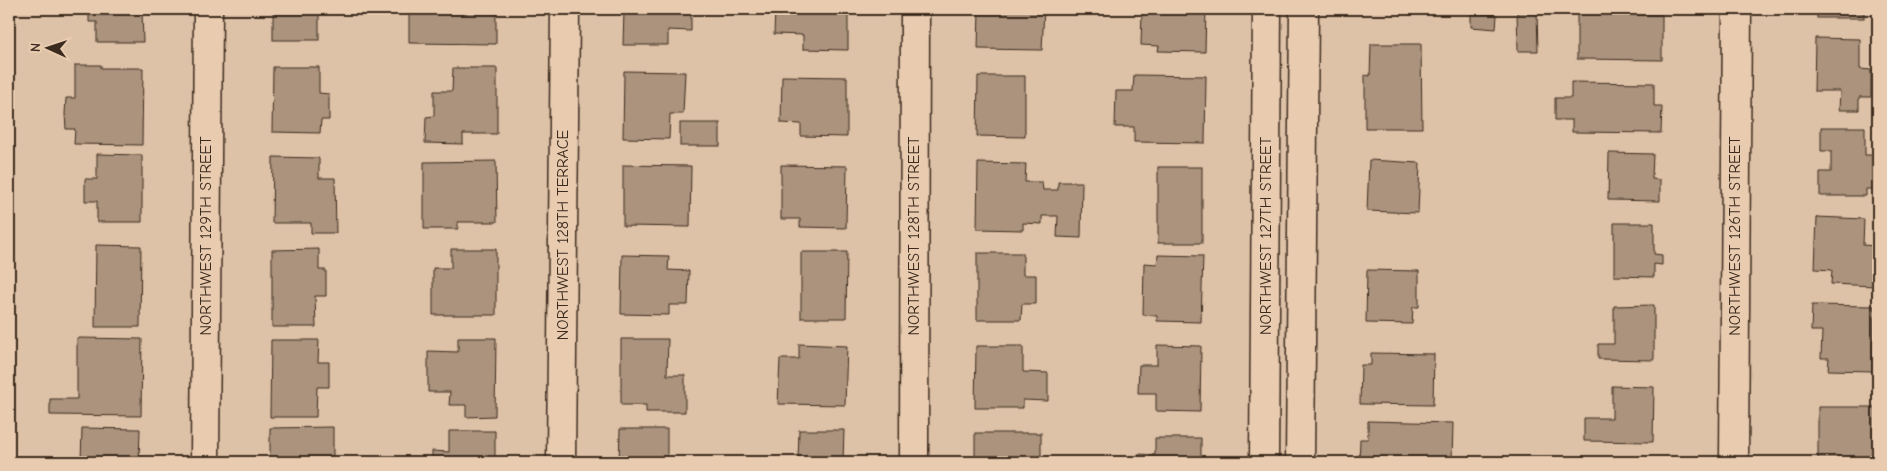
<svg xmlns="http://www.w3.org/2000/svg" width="1887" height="471" viewBox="0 0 1887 471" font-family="'Comic Neue',sans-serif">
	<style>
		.building { fill: #ab937d; stroke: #3b2a1e }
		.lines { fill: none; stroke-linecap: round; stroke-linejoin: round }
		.street-casing { stroke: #3b2a1e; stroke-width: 31 }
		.secondary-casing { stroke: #3b2a1e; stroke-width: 31 }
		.street { stroke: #e9ccb0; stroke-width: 28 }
		.secondary { stroke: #e9ccb0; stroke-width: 28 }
		.labels { text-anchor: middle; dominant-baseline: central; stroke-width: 4.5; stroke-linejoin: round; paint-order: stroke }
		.street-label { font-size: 16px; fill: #3b2a1e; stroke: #e9ccb0 }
	</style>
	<rect width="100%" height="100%" fill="#dec2a7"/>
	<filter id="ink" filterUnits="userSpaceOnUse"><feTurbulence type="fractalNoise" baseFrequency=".02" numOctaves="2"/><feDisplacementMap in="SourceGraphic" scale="10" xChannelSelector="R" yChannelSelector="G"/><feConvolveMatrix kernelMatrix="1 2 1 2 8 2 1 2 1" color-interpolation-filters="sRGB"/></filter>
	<g filter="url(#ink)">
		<g class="building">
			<polygon points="89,9 142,9 143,42 97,42 97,22 89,22"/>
			<rect x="273" y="9" width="46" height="31"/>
			<polygon points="409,9 496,9 496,44 409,43"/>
			<polygon points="624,9 691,9 691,31 668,30 668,45 623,45"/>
			<polygon points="775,9 848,9 848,50 803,49 803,35 774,34"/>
			<polygon points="979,9 1044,9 1042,50 978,49"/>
			<polygon points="1142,9 1206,9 1205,52 1158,51 1159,46 1141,45"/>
			<rect x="1817" y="9" width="47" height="9"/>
			<polygon points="1517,11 1537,11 1538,51 1518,51"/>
			<polygon points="1471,13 1497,15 1496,29 1471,27"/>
			<polygon points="1577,14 1662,15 1662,60 1577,59"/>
			<polygon points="1815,38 1860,39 1860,69 1871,70 1871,97 1859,97 1859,110 1839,110 1840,91 1814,91"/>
			<polygon points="1371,44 1421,44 1422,128 1365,128 1365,75 1370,76"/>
			<polygon points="75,65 101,65 101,68 143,68 142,145 74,144 75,129 66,129 65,114 66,98 75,98"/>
			<polygon points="273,67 319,67 319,93 329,94 329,120 321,120 320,133 272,132"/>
			<polygon points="453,68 497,68 497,134 463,134 463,144 425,143 426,117 434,116 434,91 452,91"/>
			<polygon points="624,71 685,72 683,114 670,114 669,139 623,138"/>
			<polygon points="1134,75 1206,76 1205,143 1134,142 1134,127 1115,127 1116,91 1133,91"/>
			<polygon points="782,76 847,77 847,137 801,136 801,124 781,123"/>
			<polygon points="978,76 1025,76 1025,137 977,136"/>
			<polygon points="1571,82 1654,83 1654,106 1662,106 1661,133 1572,132 1572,120 1555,120 1555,98 1571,98"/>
			<rect x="680" y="123" width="40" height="23"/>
			<polygon points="1821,127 1865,127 1865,155 1878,155 1878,189 1866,189 1866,196 1820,196 1820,172 1831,172 1831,151 1821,151"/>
			<polygon points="1609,153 1653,154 1652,179 1660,180 1660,201 1608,200"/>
			<polygon points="97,154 142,155 142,222 97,222 97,201 85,201 85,179 97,179"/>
			<polygon points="273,157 319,158 319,178 335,178 336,233 311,233 311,223 272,223"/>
			<polygon points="1369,160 1420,163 1418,213 1367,211"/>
			<polygon points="496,161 497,222 458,222 458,229 424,229 424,162"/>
			<polygon points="978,163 1026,164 1025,182 1042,182 1043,190 1058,190 1058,182 1082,182 1081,238 1057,237 1058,216 1042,216 1042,224 1023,223 1023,230 977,229"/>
			<polygon points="623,165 691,166 690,227 623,226"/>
			<polygon points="781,165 847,166 846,228 800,227 800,219 781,219"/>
			<rect x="1158" y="167" width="44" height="76"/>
			<polygon points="1817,217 1864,219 1863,245 1876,246 1875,286 1831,284 1832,270 1815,269"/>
			<polygon points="1614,223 1654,223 1654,254 1662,255 1662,265 1654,264 1654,277 1614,276"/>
			<polygon points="96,245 141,246 140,327 95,327"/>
			<polygon points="319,249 319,270 326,270 326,296 315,296 316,327 272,327 272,250"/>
			<polygon points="451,249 496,249 496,315 433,315 433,268 451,268"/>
			<polygon points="801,252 847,252 846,318 801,318"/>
			<polygon points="977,253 1023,253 1023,275 1036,275 1036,304 1022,304 1021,320 977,320"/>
			<polygon points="622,255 669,256 668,270 689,271 688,305 669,305 669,315 621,314"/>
			<polygon points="1158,255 1203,256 1201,322 1157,321 1157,316 1143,315 1144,263 1157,264"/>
			<polygon points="1367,270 1419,271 1419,307 1413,307 1412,324 1366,323"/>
			<polygon points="1654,305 1654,360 1598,359 1598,344 1614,344 1614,306"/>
			<polygon points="1812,305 1874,306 1873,371 1828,370 1829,358 1821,358 1822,331 1811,331"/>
			<polygon points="77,338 142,339 141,416 50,415 50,399 77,399"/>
			<polygon points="458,338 496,338 495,416 466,417 466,405 449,405 450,392 428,392 428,351 458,352"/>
			<polygon points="621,339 668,339 667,375 685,375 685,412 646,412 646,405 621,405"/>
			<polygon points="271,340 319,340 318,362 329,362 329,387 317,387 316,417 270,417"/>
			<polygon points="799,344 847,346 845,405 778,404 780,359 799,359"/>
			<polygon points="1157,345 1201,346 1200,412 1156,411 1156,393 1138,393 1139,365 1157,365"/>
			<polygon points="976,346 1023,346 1023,372 1048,373 1048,401 1023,400 1023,408 975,408"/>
			<polygon points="1371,353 1434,354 1433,405 1360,404 1361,365 1371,365"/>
			<polygon points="1612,386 1654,387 1653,442 1584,441 1584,418 1612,418"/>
			<polygon points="1818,407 1878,407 1878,459 1862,459 1862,462 1818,461"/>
			<polygon points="1368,421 1453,423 1452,462 1359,462 1360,439 1368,439"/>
			<polygon points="333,427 333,462 270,462 270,428"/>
			<polygon points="82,428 140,429 139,462 81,462"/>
			<polygon points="620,429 667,429 667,462 619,462"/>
			<polygon points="799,430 844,430 843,462 798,462"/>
			<polygon points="449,431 495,431 495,462 432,462 432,451 449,452"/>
			<rect x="975" y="433" width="66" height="29"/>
			<polygon points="1155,438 1201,438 1201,462 1138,462 1138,454 1155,455"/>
		</g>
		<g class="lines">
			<g class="street-casing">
				<g id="street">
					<polyline points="205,462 208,9"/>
					<polyline points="561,462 565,9"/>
					<polyline points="914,462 915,9"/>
					<polyline points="1734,462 1737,9"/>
				</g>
			</g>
			<g class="secondary-casing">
				<g id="secondary">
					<polyline points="1264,462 1267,9"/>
					<polyline points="1300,462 1304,9"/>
				</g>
			</g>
			<use href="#street" class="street"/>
			<use href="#secondary" class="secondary"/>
		</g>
	</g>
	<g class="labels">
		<g class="street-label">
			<text transform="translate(563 235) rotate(-90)">NORTHWEST 128TH TERRACE</text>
			<text transform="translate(206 236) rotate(-90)">NORTHWEST 129TH STREET</text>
			<text transform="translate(914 236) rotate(-90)">NORTHWEST 128TH STREET</text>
			<text transform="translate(1266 236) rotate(-90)">NORTHWEST 127TH STREET</text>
			<text transform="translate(1735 236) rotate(-90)">NORTHWEST 126TH STREET</text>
		</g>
	</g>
	<rect width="1887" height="471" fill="none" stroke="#e9ccb0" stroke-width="30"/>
	<rect x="15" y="15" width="1857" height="441" fill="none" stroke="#3b2a1e" stroke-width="2" filter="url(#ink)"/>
	<g transform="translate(48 48) rotate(273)" stroke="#e9ccb0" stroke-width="4" paint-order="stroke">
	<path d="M0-4L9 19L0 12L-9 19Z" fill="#3b2a1e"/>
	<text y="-8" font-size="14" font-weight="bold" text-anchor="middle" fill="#3b2a1e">N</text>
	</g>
</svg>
